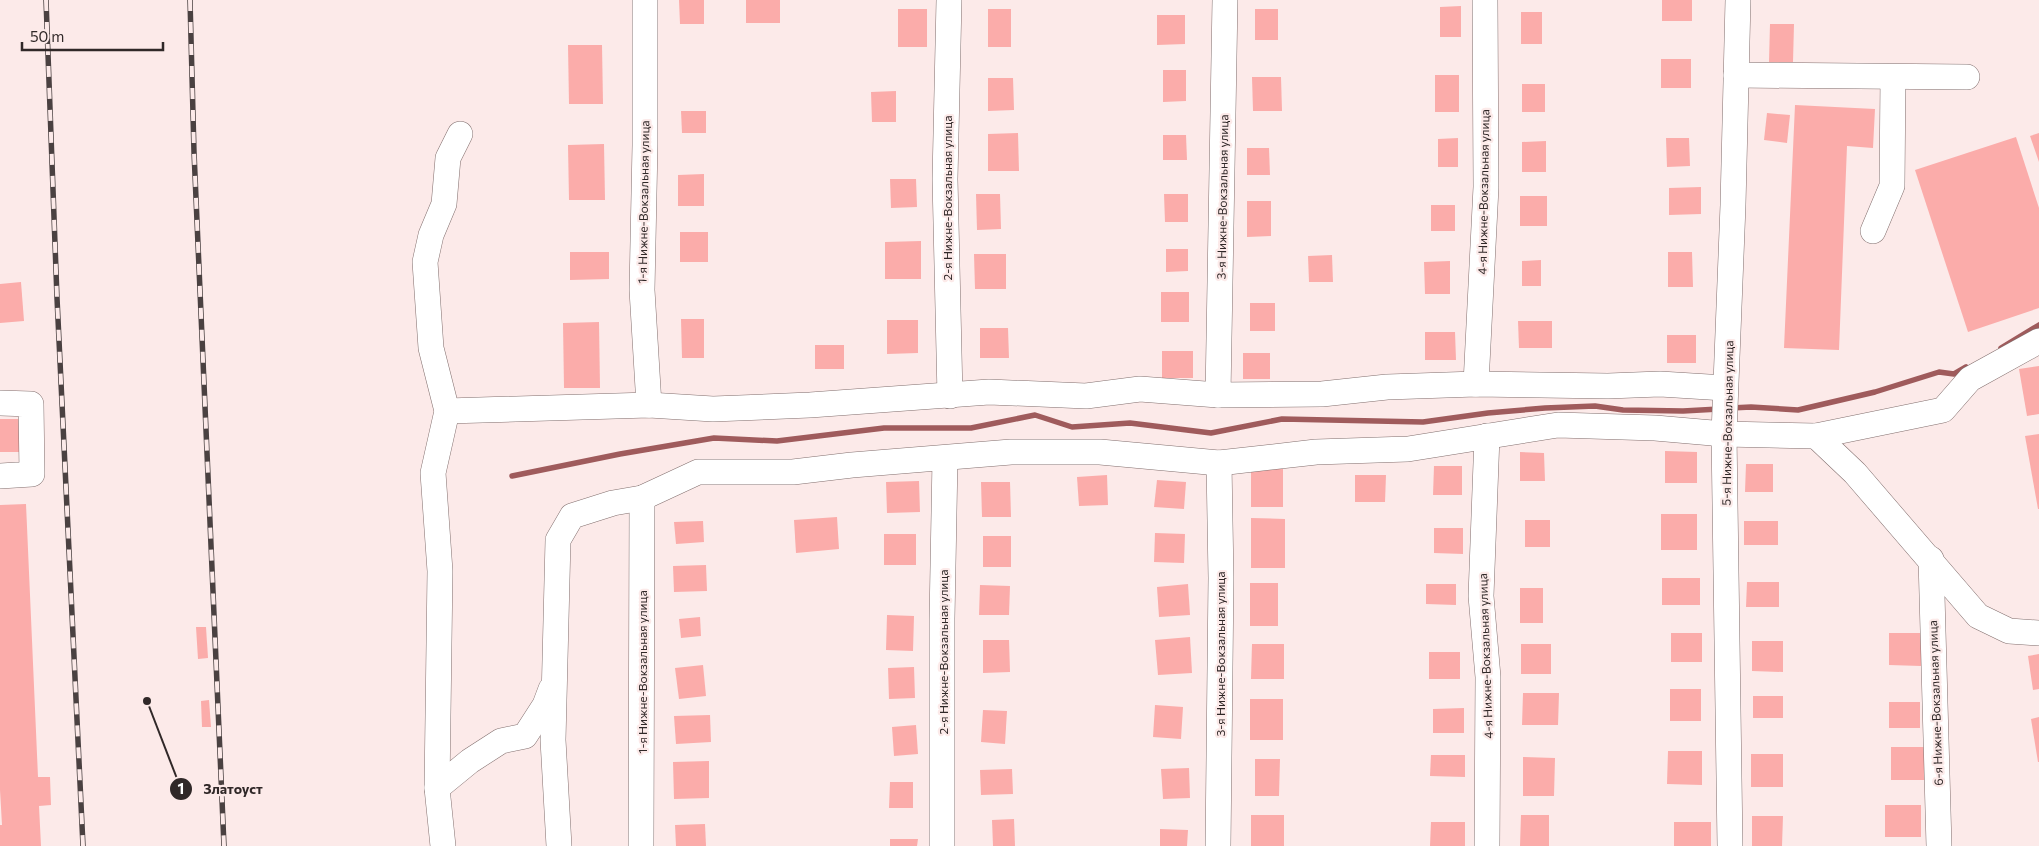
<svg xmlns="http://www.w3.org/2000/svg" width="2039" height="846" viewBox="0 0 2039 846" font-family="Commissioner,sans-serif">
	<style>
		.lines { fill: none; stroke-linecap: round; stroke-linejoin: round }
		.stream { stroke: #9f5b5c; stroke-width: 5.5 }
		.building { fill: #fbacaa }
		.minor-casing { stroke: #826f6e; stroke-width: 26 }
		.minor { stroke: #fff; stroke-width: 25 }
		.rail-casing { stroke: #4a4141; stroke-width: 5.5 }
		.rail { stroke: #fceae9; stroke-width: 4; stroke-dasharray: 11; stroke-linecap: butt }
		.labels { text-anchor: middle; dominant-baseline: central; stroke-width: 4.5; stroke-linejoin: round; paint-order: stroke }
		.street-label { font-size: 12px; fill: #302828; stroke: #fceae9 }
		.leader { fill: none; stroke: #302828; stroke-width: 2 }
		.callout-dot { fill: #302828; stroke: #fceae9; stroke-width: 2 }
		.mark-label { font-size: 15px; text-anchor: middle; font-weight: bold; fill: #fff }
		.callout-label { font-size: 14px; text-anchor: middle; font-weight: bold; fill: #302828; stroke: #fceae9; stroke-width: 4.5; stroke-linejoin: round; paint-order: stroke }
	</style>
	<rect width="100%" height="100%" fill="#fceae9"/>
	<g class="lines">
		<g class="stream">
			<polyline points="2001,348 2039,325"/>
			<polyline points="1731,408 1751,407 1798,410 1875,392 1939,372 1954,374 1966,367"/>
			<polyline points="512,476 620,454 714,438 777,441 884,428 971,428 1035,415 1072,427 1130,423 1211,433 1282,419 1423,422 1488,413 1545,408 1595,406 1623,410 1683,411 1719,409"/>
		</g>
	</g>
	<g class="building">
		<polygon points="679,0 704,0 704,24 680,24"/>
		<rect x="746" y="0" width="34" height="23"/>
		<rect x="1662" y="0" width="30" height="21"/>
		<polygon points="1461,6 1461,37 1440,37 1440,7"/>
		<rect x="898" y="9" width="29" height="38"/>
		<rect x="988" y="9" width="23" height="38"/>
		<rect x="1255" y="9" width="23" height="31"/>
		<rect x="1521" y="12" width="21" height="32"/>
		<polygon points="1157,15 1185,15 1185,44 1157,45"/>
		<polygon points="1770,24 1794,24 1793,62 1769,62"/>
		<polygon points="568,45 602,45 603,104 569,104"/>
		<rect x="1661" y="59" width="30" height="29"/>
		<polygon points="1163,70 1186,70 1186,101 1163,102"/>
		<rect x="1435" y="75" width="24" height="37"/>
		<polygon points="1252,77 1281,77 1282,111 1253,111"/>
		<polygon points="988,78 1013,78 1014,110 988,111"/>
		<rect x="1522" y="84" width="23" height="28"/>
		<polygon points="896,91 896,122 872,122 871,92"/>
		<polygon points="1795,105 1875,109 1873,148 1847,146 1839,350 1784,348"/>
		<polygon points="681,111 706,111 706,133 682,133"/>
		<polygon points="1767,113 1790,115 1787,143 1764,140"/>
		<polygon points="1018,133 1019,171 988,171 988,134"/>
		<polygon points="2039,133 2039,162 2030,136"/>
		<polygon points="1163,135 1186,135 1187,160 1163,160"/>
		<polygon points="2016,137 2039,208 2039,308 1968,332 1915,170"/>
		<polygon points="1458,138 1458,167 1438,167 1438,139"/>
		<polygon points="1666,138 1689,138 1690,166 1667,167"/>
		<polygon points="1546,141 1546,172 1522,172 1522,142"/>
		<polygon points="604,144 605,200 569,200 568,145"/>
		<polygon points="1247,148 1269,148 1270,175 1247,175"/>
		<polygon points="704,174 704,206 678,206 678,175"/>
		<polygon points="890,179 916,179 917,207 891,208"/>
		<polygon points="1701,187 1701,214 1669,215 1669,188"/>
		<polygon points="976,194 1000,194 1001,229 977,230"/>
		<polygon points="1164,194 1188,194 1188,222 1165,222"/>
		<rect x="1520" y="196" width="27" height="30"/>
		<polygon points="1247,201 1271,201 1271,236 1247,237"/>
		<rect x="1431" y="205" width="24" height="26"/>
		<rect x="680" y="232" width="28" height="30"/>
		<polygon points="921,241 921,279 885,279 885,242"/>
		<polygon points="1166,249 1188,249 1188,271 1166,272"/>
		<polygon points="570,252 609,252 609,279 570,280"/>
		<polygon points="1668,252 1692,252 1693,287 1668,287"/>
		<polygon points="974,254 1006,254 1006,289 975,289"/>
		<polygon points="1332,255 1333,282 1309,282 1308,256"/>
		<polygon points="1541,260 1541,286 1522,286 1522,261"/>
		<polygon points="1450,261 1450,294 1425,294 1424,262"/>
		<polygon points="21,282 24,321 0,323 0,284"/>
		<rect x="1161" y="292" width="28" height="30"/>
		<rect x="1250" y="303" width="25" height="28"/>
		<polygon points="681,319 704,319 704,358 682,358"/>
		<polygon points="887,320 918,320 918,353 887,354"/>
		<polygon points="1518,321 1552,321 1552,348 1519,348"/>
		<polygon points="599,322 600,388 564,388 563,323"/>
		<polygon points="980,328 1008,328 1009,358 980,358"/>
		<polygon points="1425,332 1455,332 1456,360 1425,360"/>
		<rect x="1667" y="335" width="29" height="28"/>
		<rect x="815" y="345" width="29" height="24"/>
		<rect x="1162" y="351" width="31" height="27"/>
		<rect x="1243" y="353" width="27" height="26"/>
		<polygon points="2039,366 2039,414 2027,416 2019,369"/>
		<rect x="0" y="419" width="19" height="33"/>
		<polygon points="2039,434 2039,509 2038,509 2025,436"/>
		<polygon points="1665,451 1697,452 1697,483 1665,483"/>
		<polygon points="1520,452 1544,453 1545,481 1520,481"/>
		<polygon points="1746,464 1773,464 1773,492 1745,492"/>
		<polygon points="1434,466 1462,466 1462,495 1433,495"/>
		<polygon points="1251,468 1283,469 1283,507 1251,507"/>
		<polygon points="1107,475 1108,505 1079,506 1077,477"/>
		<polygon points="1355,475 1386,475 1385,502 1355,502"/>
		<polygon points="1157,480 1186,482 1184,509 1154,507"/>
		<polygon points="919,481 920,512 887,513 886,482"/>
		<polygon points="981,482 1010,482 1011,517 982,517"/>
		<polygon points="26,504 38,777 50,777 51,805 39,806 41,846 0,846 0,825 2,825 0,790 0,505"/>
		<rect x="1661" y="514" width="36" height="36"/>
		<polygon points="837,517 839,549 796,553 794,520"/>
		<polygon points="1251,518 1285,519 1285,568 1251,568"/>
		<rect x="1525" y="520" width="25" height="27"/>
		<polygon points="703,521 704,542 676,544 674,522"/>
		<rect x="1744" y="521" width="34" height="24"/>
		<polygon points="1434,528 1463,528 1463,554 1434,553"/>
		<polygon points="1155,533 1185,534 1184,563 1154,562"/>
		<rect x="884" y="534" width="32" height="31"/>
		<rect x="983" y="536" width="28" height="31"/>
		<polygon points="706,565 707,591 674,592 673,566"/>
		<rect x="1662" y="578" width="38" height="27"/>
		<polygon points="1747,582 1779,582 1779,607 1746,607"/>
		<rect x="1250" y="583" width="28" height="43"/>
		<polygon points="1188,584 1190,615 1159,617 1157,587"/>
		<polygon points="1426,584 1456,584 1456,605 1426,604"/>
		<polygon points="980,585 1010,586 1009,615 979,615"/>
		<rect x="1520" y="588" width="23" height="35"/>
		<polygon points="887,615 914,616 913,651 886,650"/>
		<polygon points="700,617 701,636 681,638 679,619"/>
		<polygon points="196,627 206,627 208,658 198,659"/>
		<rect x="1671" y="633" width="31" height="29"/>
		<polygon points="1889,633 1921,633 1921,666 1889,665"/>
		<polygon points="1190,637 1192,673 1158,675 1155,640"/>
		<polygon points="983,640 1009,640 1010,672 983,673"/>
		<polygon points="1752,641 1783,641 1783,672 1752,671"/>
		<polygon points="1252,644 1284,644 1284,679 1251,679"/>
		<rect x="1521" y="644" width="30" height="30"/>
		<rect x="1429" y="652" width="31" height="27"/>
		<polygon points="2039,654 2039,689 2033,690 2028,656"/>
		<polygon points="703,665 706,696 679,699 675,668"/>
		<polygon points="914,667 915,698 889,699 888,668"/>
		<rect x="1670" y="689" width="31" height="32"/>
		<polygon points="1523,693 1559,693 1558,725 1522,725"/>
		<rect x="1753" y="696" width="30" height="22"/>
		<rect x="1250" y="699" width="33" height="41"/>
		<polygon points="209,700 211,727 202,727 201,701"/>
		<rect x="1889" y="702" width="31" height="26"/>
		<polygon points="1155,705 1183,707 1181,739 1153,737"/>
		<polygon points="1464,708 1464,733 1433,733 1433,709"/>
		<polygon points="983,710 1007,711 1005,744 981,742"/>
		<polygon points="710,715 711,742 676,744 674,716"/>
		<polygon points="2039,717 2039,762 2038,762 2031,719"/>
		<polygon points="916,725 918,754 894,756 892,727"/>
		<rect x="1891" y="747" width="34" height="33"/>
		<polygon points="1668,751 1702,751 1702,785 1667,784"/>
		<rect x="1751" y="754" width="32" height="33"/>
		<polygon points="1431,755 1465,755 1465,777 1430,776"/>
		<polygon points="1523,757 1555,758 1554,796 1523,796"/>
		<polygon points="1255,759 1280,759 1279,796 1255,796"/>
		<polygon points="709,761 709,798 674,799 673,762"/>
		<polygon points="1189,768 1190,798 1163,799 1161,769"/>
		<polygon points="1012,769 1013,794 981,795 980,770"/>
		<polygon points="890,782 913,782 913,808 889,808"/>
		<rect x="1885" y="805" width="36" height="32"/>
		<rect x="1251" y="815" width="33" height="31"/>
		<polygon points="1521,815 1549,815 1549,846 1520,846"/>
		<polygon points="1752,816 1783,816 1782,846 1752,846"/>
		<polygon points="1014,819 1015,846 993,846 992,820"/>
		<polygon points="1431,822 1465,822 1465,846 1430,846"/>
		<rect x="1674" y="822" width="37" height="24"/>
		<polygon points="705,824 706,846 676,846 675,825"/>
		<polygon points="1160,829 1188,830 1187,846 1160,846"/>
		<polygon points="890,839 918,839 917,846 890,846"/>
	</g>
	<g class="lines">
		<g class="minor-casing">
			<g id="minor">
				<polyline points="645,0 645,145 642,290 649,405"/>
				<polyline points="949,0 945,179 950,396"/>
				<polyline points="1736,75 1967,77"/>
				<polyline points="1873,231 1892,186 1893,77"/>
				<polyline points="1476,384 1486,187 1485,0"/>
				<polyline points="1218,395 1225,0"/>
				<polyline points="0,403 31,404 32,474 0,476"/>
				<polyline points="447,411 649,405 713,409 810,405 989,392 1086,396 1140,389 1218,395 1322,394 1387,387 1476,384 1608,386 1660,384 1725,388"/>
				<polyline points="1816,436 1855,473 1978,616 2009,631 2039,633"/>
				<polyline points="1931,559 1939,846"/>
				<polyline points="437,788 470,761 501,741 525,736 545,705 551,689"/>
				<polyline points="443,846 437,788 440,571 433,473 447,411 431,348 425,262 431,235 444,204 448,158 460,134"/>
				<polyline points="559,846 553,740 558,540 572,516 613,503 642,498 698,472 793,472 852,465 1011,452 1100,452 1219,463 1316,452 1408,449 1558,425 1655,428 1724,434 1816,436 1943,410 1970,379 2039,341"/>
				<polyline points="641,846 642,498"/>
				<polyline points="942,846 942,619 945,459"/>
				<polyline points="1218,846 1221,578 1219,463"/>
				<polyline points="1487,846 1488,677 1481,596 1487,436"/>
				<polyline points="1730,846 1724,434 1733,205 1738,0"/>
			</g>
		</g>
		<use href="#minor" class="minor"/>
		<g class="rail-casing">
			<g id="rail">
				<polyline points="46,0 57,298 83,846"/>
				<polyline points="190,0 194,152 224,846"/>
			</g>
		</g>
		<use href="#rail" class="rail"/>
	</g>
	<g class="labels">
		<g class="street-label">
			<text transform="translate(1483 192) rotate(-89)">4-я Нижне-Вокзальная улица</text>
			<text transform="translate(1222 197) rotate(-89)">3-я Нижне-Вокзальная улица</text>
			<text transform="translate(947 198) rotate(-90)">2-я Нижне-Вокзальная улица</text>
			<text transform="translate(643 202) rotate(-89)">1-я Нижне-Вокзальная улица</text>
			<text transform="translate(1727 423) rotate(-89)">5-я Нижне-Вокзальная улица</text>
			<text transform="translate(943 652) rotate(-90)">2-я Нижне-Вокзальная улица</text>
			<text transform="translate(1220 654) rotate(-90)">3-я Нижне-Вокзальная улица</text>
			<text transform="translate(1485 656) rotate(-92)">4-я Нижне-Вокзальная улица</text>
			<text transform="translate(642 672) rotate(-90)">1-я Нижне-Вокзальная улица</text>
			<text transform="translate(1935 703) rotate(-92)">6-я Нижне-Вокзальная улица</text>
		</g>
	</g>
	<path class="leader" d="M147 701L181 789"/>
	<g class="callout-dot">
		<circle cx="147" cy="701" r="5"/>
		<circle cx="181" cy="789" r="12"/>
	</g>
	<g class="mark-label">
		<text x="181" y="794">1</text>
	</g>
	<g class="callout-label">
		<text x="233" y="794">Златоуст</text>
	</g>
	<path d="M22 42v8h141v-8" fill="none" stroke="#302828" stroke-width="2.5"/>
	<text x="30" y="42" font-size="15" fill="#302828" stroke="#fceae9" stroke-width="4" paint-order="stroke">50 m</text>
</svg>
